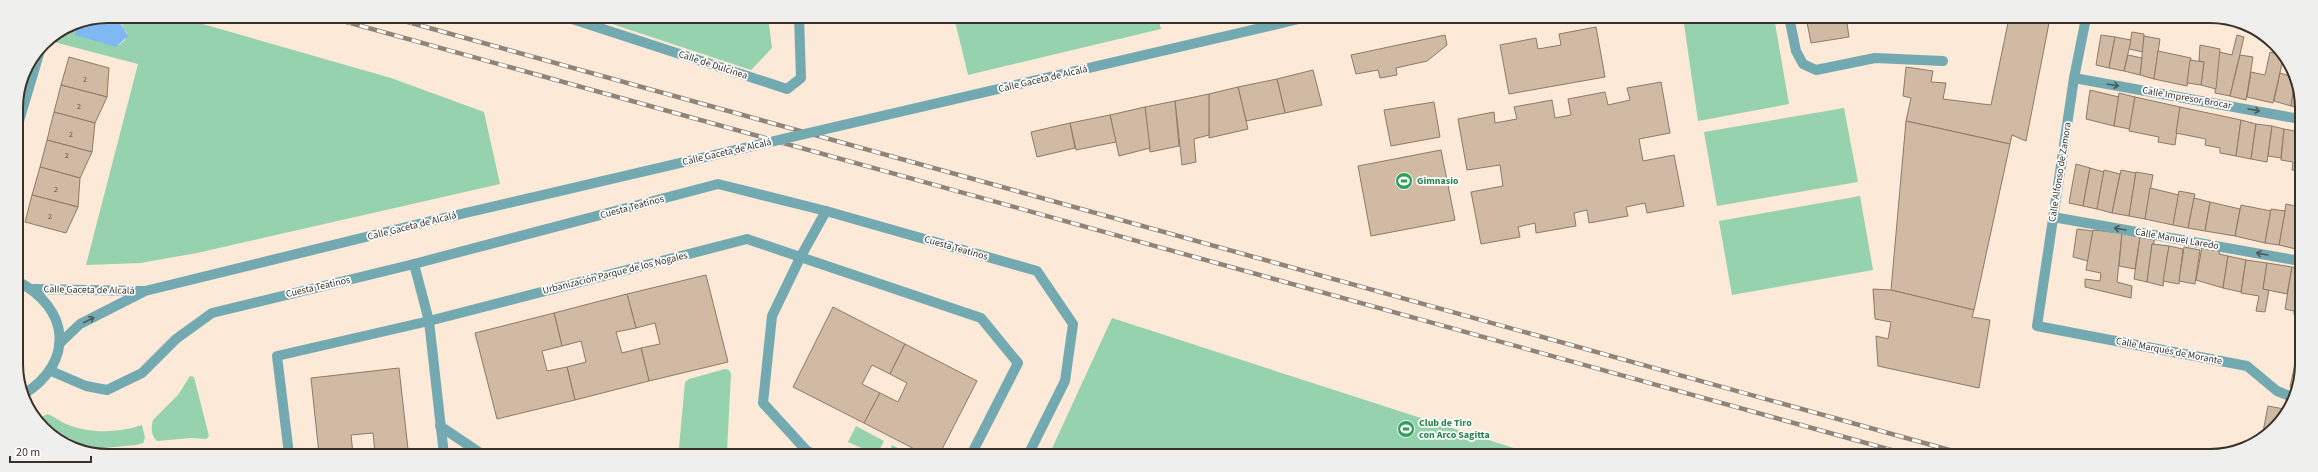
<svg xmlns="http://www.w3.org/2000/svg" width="2318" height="472" viewBox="0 0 2318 472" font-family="'Source Sans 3',sans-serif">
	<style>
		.green { fill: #95d2ad }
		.water { fill: #7fb9f3 }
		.building { fill: #d1baa4; stroke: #8e7965 }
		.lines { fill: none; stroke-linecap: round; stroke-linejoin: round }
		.minor { stroke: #73a9b1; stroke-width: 10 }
		.rail-casing { stroke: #918376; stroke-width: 4.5 }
		.rail { stroke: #fff; stroke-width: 3; stroke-dasharray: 9; stroke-linecap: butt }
		.minor-bridge { stroke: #73a9b1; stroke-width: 10 }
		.oneway { stroke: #4e5b58 }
		.labels { text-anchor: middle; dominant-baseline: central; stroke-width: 3.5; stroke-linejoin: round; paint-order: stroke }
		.number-label { font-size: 8px; fill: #605347 }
		.street-label { font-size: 10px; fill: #3a3128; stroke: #fff }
		.leisure-label { font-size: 10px; font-weight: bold; fill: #27864d; stroke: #fff; text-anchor: start }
		.rim { fill: none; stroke: #3a3128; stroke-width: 2 }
	</style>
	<rect width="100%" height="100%" fill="#fce9d7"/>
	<g class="green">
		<polygon points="175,16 391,78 484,112 500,184 197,253 140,263 86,265 138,64 54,42 57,34 73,23 79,22 76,35 119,45 125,40 127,33 120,22 105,17"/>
		<polygon points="588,16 768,17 772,48 751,70"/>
		<polygon points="954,17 1158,17 1161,29 968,75"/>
		<polygon points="1683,17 1774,17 1789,104 1698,121"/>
		<polygon points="1844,108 1858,182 1717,206 1704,132"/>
		<polygon points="1860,196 1873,270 1732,295 1719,221"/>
		<polygon points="1112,318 1535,455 1049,455"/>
		<polygon points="725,369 729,370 731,374 727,450 679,448 685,382 689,379"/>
		<path d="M190,376L194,377L209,436L206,439L191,438L157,441C151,436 151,427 153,420L178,395Z"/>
		<path d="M47,414C54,416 59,421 66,424C90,434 118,433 142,425L145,438L143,443L136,445L83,450L43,429L38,419Z"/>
		<polygon points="856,426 884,441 877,455 848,442"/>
		<polygon points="892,445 911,455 888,455"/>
	</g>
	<path class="water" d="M105,17C120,22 121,22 128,36L116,47L75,35L79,22Z"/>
	<g class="building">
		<polygon points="1806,17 1846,17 1849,37 1811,43"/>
		<polygon points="2009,18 2050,18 2026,141 2012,135 2010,144 1906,121 1911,98 1903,96 1906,67 1933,71 1931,82 1946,83 1943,99 1991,105"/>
		<polygon points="1596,27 1605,77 1509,94 1500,45 1536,38 1538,49 1561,45 1559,34"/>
		<polygon points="2132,32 2144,34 2143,52 2129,49"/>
		<polygon points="1445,35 1447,45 1427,61 1396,68 1397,75 1380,78 1378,70 1356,74 1351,55"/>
		<polygon points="2101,35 2115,37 2109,68 2096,65"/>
		<polygon points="2237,35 2244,37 2230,96 2215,93 2219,52 2232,55"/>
		<polygon points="2144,36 2160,39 2154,79 2140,75"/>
		<polygon points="2115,37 2131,40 2124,71 2109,68"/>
		<polygon points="2200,45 2220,49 2216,89 2201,85 2204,62 2199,61"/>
		<polygon points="2158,51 2191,58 2187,86 2154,79"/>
		<polygon points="2270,52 2282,56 2283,59 2273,103 2247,97 2251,72 2265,75"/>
		<polygon points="2128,55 2142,58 2140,75 2124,71"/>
		<polygon points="2240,55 2253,57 2246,100 2230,96"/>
		<polygon points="69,57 109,68 107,97 61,85"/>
		<polygon points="2190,60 2204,62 2201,85 2187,83"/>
		<polygon points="1313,70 1322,105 1285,113 1277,79"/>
		<polygon points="2280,73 2293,77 2295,81 2291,106 2274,101"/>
		<polygon points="1277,79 1285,113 1246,121 1238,87"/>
		<polygon points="2295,81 2300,90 2300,108 2291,106"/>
		<polygon points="1661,82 1670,133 1639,139 1643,161 1674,155 1684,206 1647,213 1645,203 1626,207 1628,216 1589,223 1587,210 1574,213 1576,226 1536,233 1535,223 1518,227 1520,237 1481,244 1471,192 1503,186 1500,165 1467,170 1458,119 1494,112 1495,123 1517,119 1514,107 1552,100 1555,118 1571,115 1568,99 1605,92 1608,105 1630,100 1627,88"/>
		<polygon points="61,85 107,97 95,123 54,112"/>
		<polygon points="1238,87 1248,129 1209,138 1209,94"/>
		<polygon points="2090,90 2119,97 2114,126 2086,119"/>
		<polygon points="2119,93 2135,97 2130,129 2114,126"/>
		<polygon points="1209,94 1209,135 1194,139 1196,162 1182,165 1175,101"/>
		<polygon points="2135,97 2180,107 2175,145 2158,142 2159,137 2129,131"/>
		<polygon points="1175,101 1179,146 1150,152 1145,107"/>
		<polygon points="1434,102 1440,137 1391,146 1384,110"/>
		<polygon points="1145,107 1150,148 1119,156 1110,115"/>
		<polygon points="2180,107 2241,120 2236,156 2220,153 2220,148 2205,145 2206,139 2176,133"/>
		<polygon points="54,112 95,123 92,152 47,140"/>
		<polygon points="1110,115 1116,142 1076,150 1070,123"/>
		<polygon points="2241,120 2256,124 2251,159 2236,156"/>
		<polygon points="1906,121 2010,144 1974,310 1891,290"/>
		<polygon points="1070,123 1075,148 1037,157 1031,132"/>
		<polygon points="2256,124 2272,126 2267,162 2251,159"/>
		<polygon points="2272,126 2284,129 2281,158 2268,156"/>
		<polygon points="2284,129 2300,132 2300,171 2292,170 2293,162 2281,160"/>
		<polygon points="47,140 92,152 80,178 40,167"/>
		<polygon points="1441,150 1455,220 1371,236 1358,166"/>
		<polygon points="2076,164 2090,168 2083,206 2069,203"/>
		<polygon points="40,167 80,178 78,207 32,195"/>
		<polygon points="2090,168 2104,172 2097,209 2083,206"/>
		<polygon points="2104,170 2120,174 2112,213 2097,209"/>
		<polygon points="2121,170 2136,173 2129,216 2112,213"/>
		<polygon points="2136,172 2153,175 2145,219 2129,216"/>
		<polygon points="2150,188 2179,195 2173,225 2145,219"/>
		<polygon points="2179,191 2195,194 2188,228 2173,225"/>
		<polygon points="32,195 78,207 66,233 25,222"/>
		<polygon points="2194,198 2210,202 2205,231 2188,228"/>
		<polygon points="2210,202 2240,209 2235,236 2205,231"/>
		<polygon points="2286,204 2300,207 2300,250 2279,245"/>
		<polygon points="2241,205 2271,211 2265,243 2235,236"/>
		<polygon points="2271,209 2285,211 2279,245 2265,243"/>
		<polygon points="2077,229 2093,231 2088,261 2073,257"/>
		<polygon points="2093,230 2122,233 2117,282 2132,286 2131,298 2085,287 2085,279 2100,281 2101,273 2086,270"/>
		<polygon points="2122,233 2140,237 2135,269 2119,266"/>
		<polygon points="2140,237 2154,240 2154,244 2152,244 2147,282 2134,279"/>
		<polygon points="2152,244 2169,246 2163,286 2147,282"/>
		<polygon points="2169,246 2183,249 2179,284 2163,281"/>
		<polygon points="2184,247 2200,250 2195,284 2179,281"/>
		<polygon points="2202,247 2220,250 2219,254 2228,256 2223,288 2196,280"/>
		<polygon points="2228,256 2246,260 2241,292 2223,288"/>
		<polygon points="2246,260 2267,263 2263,289 2269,290 2265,312 2256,311 2259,296 2241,293"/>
		<polygon points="2267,263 2292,267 2287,294 2263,289"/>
		<polygon points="2292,267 2300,269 2300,316 2294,315 2294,311 2285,309"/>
		<polygon points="706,275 728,362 649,381 641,348 660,344 655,323 636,328 627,294"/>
		<polygon points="1873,289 1891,290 1974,310 1972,317 1990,320 1979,388 1878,366 1876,336 1888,339 1891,322 1875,319"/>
		<polygon points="627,294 636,328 616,332 622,353 641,348 649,381 575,400 567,367 586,362 581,341 562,346 554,313"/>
		<polygon points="833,307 905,344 890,374 872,365 862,384 880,393 864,423 793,387"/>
		<polygon points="554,313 562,346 542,351 547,371 567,367 575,400 497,419 475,333"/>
		<polygon points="905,344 977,381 939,455 926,455 864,423 880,393 898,402 907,383 890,374"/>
		<polygon points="2298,350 2300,350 2300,382 2297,388 2290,387"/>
		<polygon points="399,368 408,449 375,453 373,433 351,435 353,454 319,454 311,378"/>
		<polygon points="2268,406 2284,409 2270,433 2262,437"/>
		<polygon points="408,449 409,455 375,454 375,453"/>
	</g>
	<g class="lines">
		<g class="minor">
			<polyline points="563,16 787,89 801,78 799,17"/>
			<polyline points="1789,17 1796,51 1803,64 1816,70 1875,58 1943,61"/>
			<polyline points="2086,18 2074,78 2037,326 2247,366 2277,391 2292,397"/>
			<polyline points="1299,19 1310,17"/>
			<polyline points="2074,78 2300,119"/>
			<polyline points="16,131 41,47"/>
			<polyline points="2053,217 2300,261"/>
			<path d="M17,281C70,308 75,362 24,394"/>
			<polyline points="34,289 143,291"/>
			<polyline points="59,344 80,324 145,291 435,220"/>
			<polyline points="51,371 86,386 107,390 142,373 176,339 212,313 414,264 718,184 826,211 1037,271 1073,324 1065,381 1028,455"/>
			<polyline points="440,426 483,455"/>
			<polyline points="289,454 277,356 429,321 414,264"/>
			<polyline points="444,455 429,321 747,239 981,318 1018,363 971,455"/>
			<polyline points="815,455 806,450 763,403 772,316 800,258 826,211"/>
		</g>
		<g class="rail-casing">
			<g id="rail">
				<polyline points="325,16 1913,456"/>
				<polyline points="386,16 1971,456"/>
			</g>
		</g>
		<use href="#rail" class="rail"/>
		<polyline class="minor-bridge" points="435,220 1299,19"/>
	</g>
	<defs><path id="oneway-shaft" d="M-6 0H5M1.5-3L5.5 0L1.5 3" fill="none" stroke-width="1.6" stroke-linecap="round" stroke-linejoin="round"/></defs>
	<g class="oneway">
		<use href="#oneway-shaft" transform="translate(2113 85) rotate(10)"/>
		<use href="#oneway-shaft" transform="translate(2254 110) rotate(10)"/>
		<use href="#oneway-shaft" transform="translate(2120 229) rotate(-170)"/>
		<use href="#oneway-shaft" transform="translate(2262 254) rotate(-170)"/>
		<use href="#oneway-shaft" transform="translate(89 320) rotate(-27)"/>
	</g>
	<defs>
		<g id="stadium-disc" transform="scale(0.9)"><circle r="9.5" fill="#2e9e5b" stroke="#fff"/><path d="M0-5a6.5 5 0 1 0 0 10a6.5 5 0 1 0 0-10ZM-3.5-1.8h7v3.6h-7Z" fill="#fff"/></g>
	</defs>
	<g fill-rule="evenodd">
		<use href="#stadium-disc" x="1404" y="181"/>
		<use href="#stadium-disc" x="1406" y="429"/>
	</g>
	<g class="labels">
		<g class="number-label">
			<text x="85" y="79">2</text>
			<text x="79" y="106">2</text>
			<text x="71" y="134">2</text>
			<text x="67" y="155">2</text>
			<text x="56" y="189">2</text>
			<text x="50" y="216">2</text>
		</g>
		<g class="street-label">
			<text transform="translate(713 65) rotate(18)">Calle de Dulcinea</text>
			<text transform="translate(1043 79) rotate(-13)">Calle Gaceta de Alcalá</text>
			<text transform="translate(2187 98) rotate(10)">Calle Impresor Brocar</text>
			<text transform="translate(727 152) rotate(-13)">Calle Gaceta de Alcalá</text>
			<text transform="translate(2060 172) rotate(-81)">Calle Alfonso de Zamora</text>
			<text transform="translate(632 207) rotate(-15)">Cuesta Teatinos</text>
			<text transform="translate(412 226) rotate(-14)">Calle Gaceta de Alcalá</text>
			<text transform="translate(2177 239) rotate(10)">Calle Manuel Laredo</text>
			<text transform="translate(956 248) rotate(16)">Cuesta Teatinos</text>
			<text transform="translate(615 273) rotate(-14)">Urbanización Parque de los Nogales</text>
			<text transform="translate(318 287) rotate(-13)">Cuesta Teatinos</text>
			<text transform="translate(89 290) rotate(1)">Calle Gaceta de Alcalá</text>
			<text transform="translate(2169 351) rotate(11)">Calle Marqués de Morante</text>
		</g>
		<g class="leisure-label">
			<text x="1417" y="181">Gimnasio</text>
			<text x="1419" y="423">Club de Tiro<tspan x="1419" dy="12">con Arco Sagitta</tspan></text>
		</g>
	</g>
	<path d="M0 0H2318V472H0ZM108 23H2210A85 85 0 0 1 2295 108V364A85 85 0 0 1 2210 449H108A85 85 0 0 1 23 364V108A85 85 0 0 1 108 23Z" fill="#efefee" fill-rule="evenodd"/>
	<path class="rim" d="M108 23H2210A85 85 0 0 1 2295 108V364A85 85 0 0 1 2210 449H108A85 85 0 0 1 23 364V108A85 85 0 0 1 108 23Z"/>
	<path d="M10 456v6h81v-6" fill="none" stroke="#3a3128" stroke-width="2"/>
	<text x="16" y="456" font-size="12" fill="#3a3128" stroke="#ffffff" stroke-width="3" paint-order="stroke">20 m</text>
</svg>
